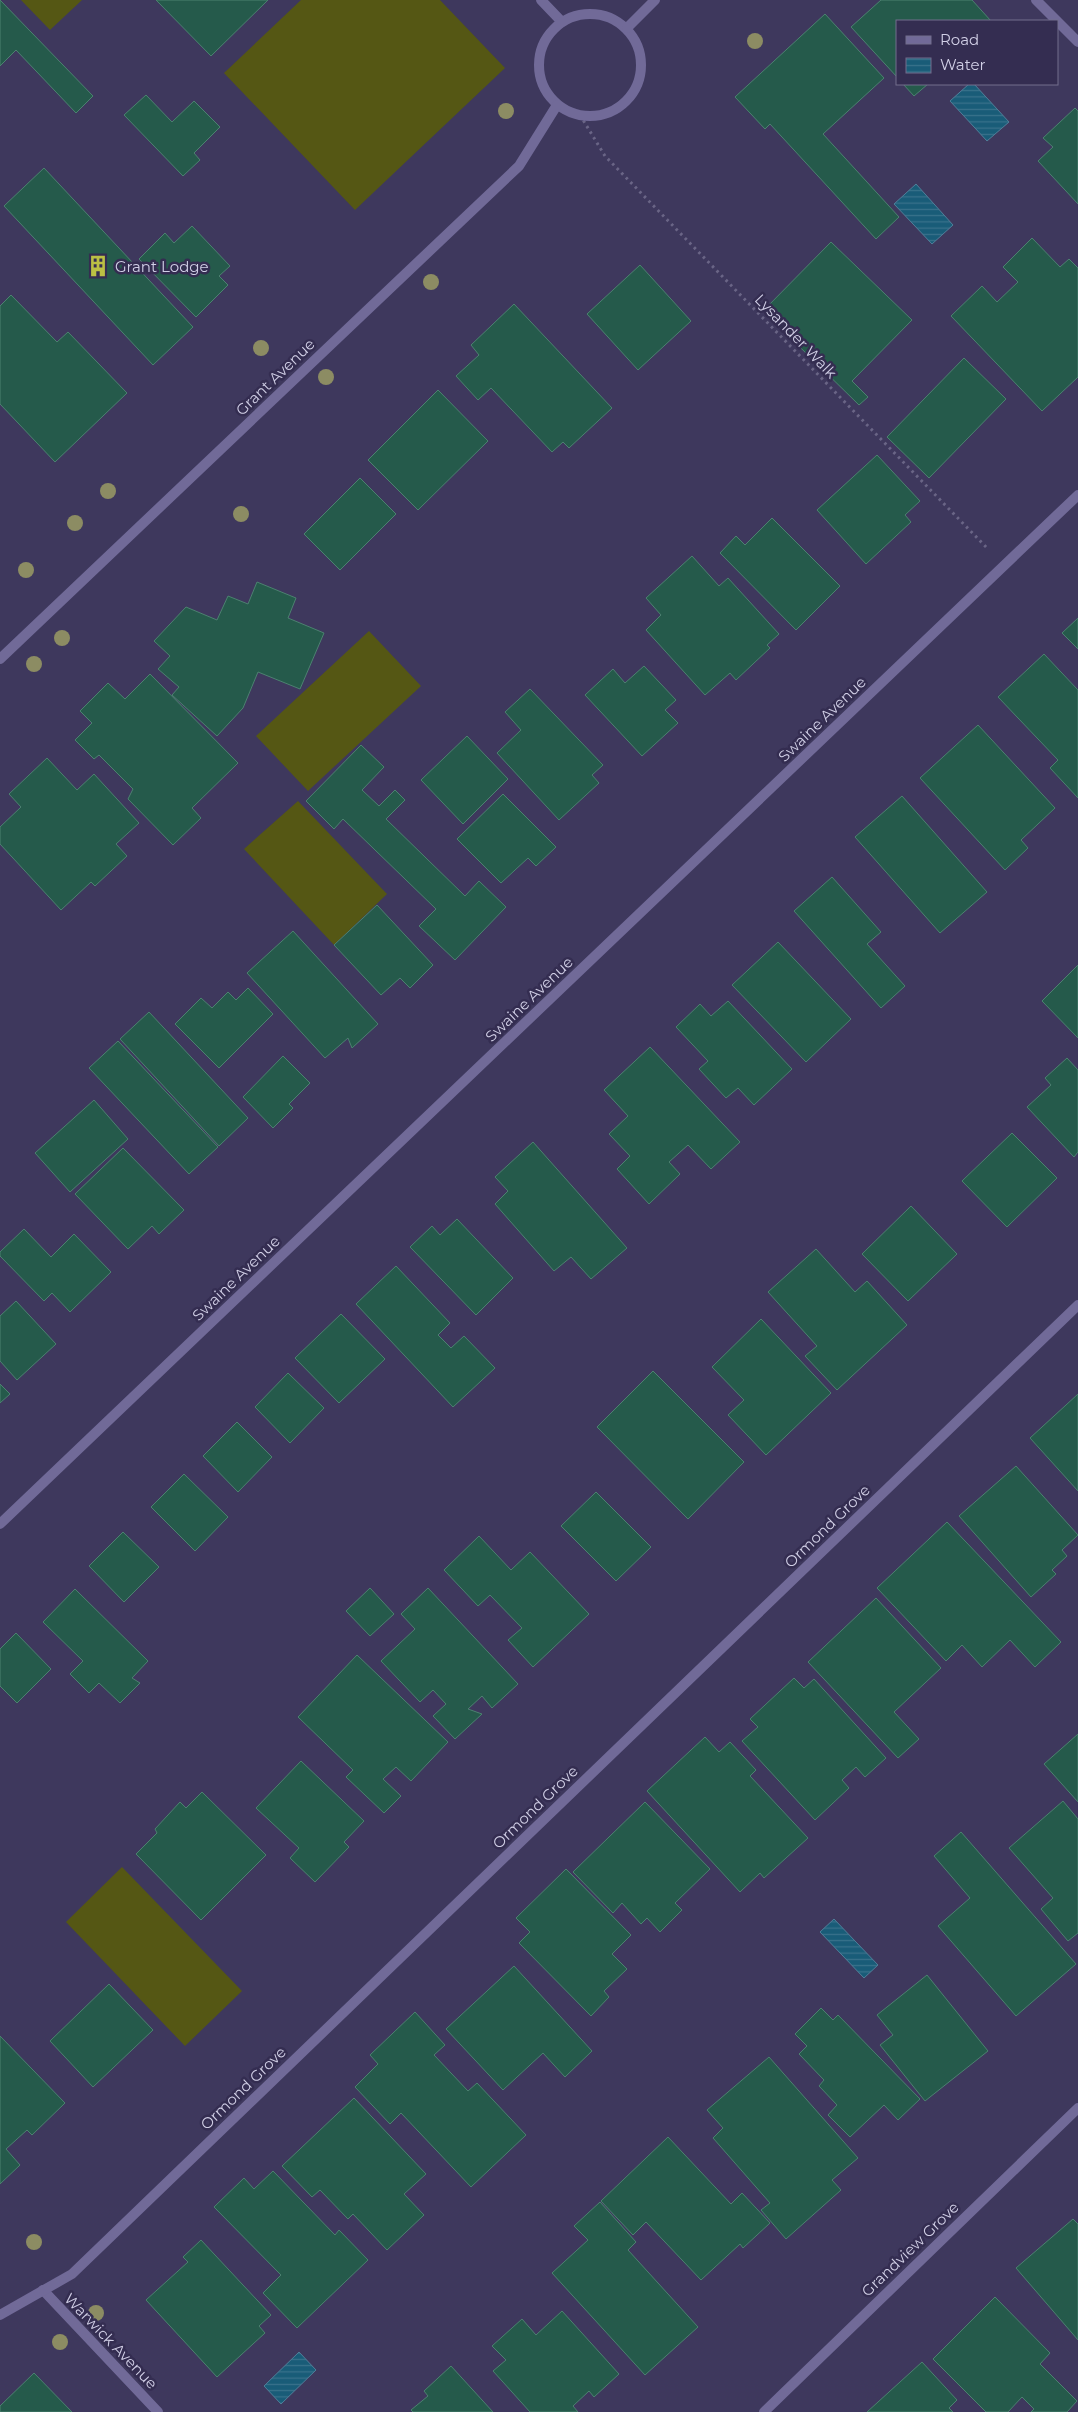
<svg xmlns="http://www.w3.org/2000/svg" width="1078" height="2412" viewBox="0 0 1078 2412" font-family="Montserrat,sans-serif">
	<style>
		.pitch { fill: #555714 }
		.water { fill: url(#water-rules); stroke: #507e99 }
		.building { fill: #255a4b; stroke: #4c8170 }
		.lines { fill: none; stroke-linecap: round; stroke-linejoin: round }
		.path { stroke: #6a6586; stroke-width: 3; stroke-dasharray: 2.5 4; stroke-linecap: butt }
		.street { stroke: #716a98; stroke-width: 10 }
		.tree { fill: #8c8c63 }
		.labels { text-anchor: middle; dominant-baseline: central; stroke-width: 5; stroke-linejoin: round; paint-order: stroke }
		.poi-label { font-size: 15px; fill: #d1cfe6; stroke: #342d51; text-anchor: start }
		.street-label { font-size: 15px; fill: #d1cfe6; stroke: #342d51 }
	</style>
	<defs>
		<pattern id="water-rules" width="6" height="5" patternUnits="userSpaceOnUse" patternTransform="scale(1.25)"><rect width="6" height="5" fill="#195c78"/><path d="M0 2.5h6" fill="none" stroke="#39728b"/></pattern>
	</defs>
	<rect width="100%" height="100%" fill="#3e385d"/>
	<g class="pitch">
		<polygon points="21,0 82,0 50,30"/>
		<polygon points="301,0 440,0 505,68 355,210 224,73"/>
		<polygon points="369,631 421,686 308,791 256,736"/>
		<polygon points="298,801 387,894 334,945 244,849"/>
		<polygon points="122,1867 242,1991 185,2046 66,1922"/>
	</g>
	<g class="water">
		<polygon points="969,84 974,84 1009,122 987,141 950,101"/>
		<polygon points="916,184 953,225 932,244 894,204"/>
		<polygon points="834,1919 878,1965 864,1978 820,1932"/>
		<polygon points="299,2352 316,2370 281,2404 264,2386"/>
	</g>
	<g class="building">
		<polygon points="0,0 93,96 76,113 16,50 0,66"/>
		<polygon points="156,0 268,0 211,56"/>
		<polygon points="881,0 972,0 991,21 897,21 897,77 851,27"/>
		<polygon points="825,14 884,78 823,134 899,217 876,239 770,124 765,129 735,97"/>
		<polygon points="903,84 928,84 914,96"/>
		<polygon points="146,95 172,122 194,101 220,127 194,153 200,160 183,176 124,115"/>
		<polygon points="1075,108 1078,111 1078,204 1038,161 1053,147 1043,138"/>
		<polygon points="44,168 193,327 153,365 4,206"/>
		<polygon points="192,226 230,266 219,276 228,285 196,317 139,259 165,233 174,243"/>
		<polygon points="1032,238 1060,267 1069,259 1078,268 1078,377 1042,411 951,316 982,286 997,302 1018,282 1003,267"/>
		<polygon points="831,242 912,320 852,381 868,397 859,405 763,311"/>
		<polygon points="640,265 691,321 638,370 587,314"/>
		<polygon points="11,295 57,342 68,332 127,393 55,462 0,404 0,306"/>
		<polygon points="514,304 612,408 569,448 563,442 552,452 491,388 478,400 456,376 479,355 471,345"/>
		<polygon points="964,358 1006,399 929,478 887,437"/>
		<polygon points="438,390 488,441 418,510 368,460"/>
		<polygon points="877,455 920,501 905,515 911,522 866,564 817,510"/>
		<polygon points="360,478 396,514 340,570 304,534"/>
		<polygon points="772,518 840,586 796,630 720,553 736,536 745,545"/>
		<polygon points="692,556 719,586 728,578 779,634 767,645 770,648 736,680 730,673 705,695 646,630 661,615 646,598"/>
		<polygon points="257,582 296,598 288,618 324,633 300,689 258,672 243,708 217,736 172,695 179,687 158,669 170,656 154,641 186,607 217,620 228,596 248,604"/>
		<polygon points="1078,618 1078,649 1062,633"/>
		<polygon points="1044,654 1078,690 1078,798 1050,768 1058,760 998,697"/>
		<polygon points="644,666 676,700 665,710 678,723 642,756 585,695 613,669 625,683"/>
		<polygon points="150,674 238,763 192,808 201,818 173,845 128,799 133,789 99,755 94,759 75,740 92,723 80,711 108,683 125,699"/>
		<polygon points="530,689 603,765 592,775 599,783 559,820 497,753 521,730 505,712"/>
		<polygon points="978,725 1055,808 1021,840 1028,848 1005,870 920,778"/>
		<polygon points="467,736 508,779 463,824 421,780"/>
		<polygon points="361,745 384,767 362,790 379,806 395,790 405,800 386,819 465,896 479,881 506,907 455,960 419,926 436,909 343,819 334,829 306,801"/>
		<polygon points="47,758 77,790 94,774 139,823 116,844 127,856 95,886 91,882 61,910 0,844 0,827 21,807 9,794"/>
		<polygon points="503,794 556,847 536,866 528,858 501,883 457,839"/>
		<polygon points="902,796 987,892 940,933 855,837"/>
		<polygon points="832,877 881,932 867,944 905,986 881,1008 794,911"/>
		<polygon points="377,905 433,965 410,988 400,978 381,995 334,945"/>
		<polygon points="293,931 378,1024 352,1048 348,1038 325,1058 247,973"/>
		<polygon points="778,942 851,1019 806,1062 732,985"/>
		<polygon points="1078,965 1078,1038 1042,1001"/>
		<polygon points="248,988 273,1014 219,1068 175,1024 201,998 212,1008 228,992 236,1000"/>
		<polygon points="728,1001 792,1069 754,1105 738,1088 726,1098 699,1069 708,1061 676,1027 700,1004 711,1016"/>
		<polygon points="149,1012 248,1118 219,1146 120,1039"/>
		<polygon points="118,1041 218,1147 189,1174 89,1068"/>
		<polygon points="650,1047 740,1142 711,1169 688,1145 669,1162 680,1174 649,1204 617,1169 630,1156 609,1134 628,1116 604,1090"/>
		<polygon points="283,1056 310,1083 289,1104 293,1108 273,1128 243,1097"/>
		<polygon points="1067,1058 1078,1070 1078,1152 1074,1157 1027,1107 1051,1085 1045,1078"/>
		<polygon points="94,1100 128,1139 70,1192 35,1153"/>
		<polygon points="1012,1133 1057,1178 1007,1227 962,1181"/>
		<polygon points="533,1142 627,1248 591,1279 571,1257 554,1271 495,1204 508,1191 495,1177"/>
		<polygon points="123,1148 184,1210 159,1234 152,1226 128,1249 75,1194"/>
		<polygon points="911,1206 957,1254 908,1301 862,1254"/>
		<polygon points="457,1219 513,1278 476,1315 410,1247 432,1226 440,1235"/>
		<polygon points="24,1229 51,1257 74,1234 111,1272 70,1312 52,1293 44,1301 0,1256 0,1252"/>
		<polygon points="816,1249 855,1292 867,1281 907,1325 837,1390 805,1356 817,1346 768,1292"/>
		<polygon points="396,1266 450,1323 438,1335 451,1348 464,1336 495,1368 453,1407 356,1304"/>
		<polygon points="16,1301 56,1344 17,1380 0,1361 0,1316"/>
		<polygon points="341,1314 385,1359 339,1403 295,1358"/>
		<polygon points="761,1319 831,1393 766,1455 728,1415 744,1400 712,1367"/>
		<polygon points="653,1371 744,1462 688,1519 597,1427"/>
		<polygon points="288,1373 324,1408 290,1443 255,1407"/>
		<polygon points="0,1384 10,1394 0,1403"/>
		<polygon points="1078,1394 1078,1491 1030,1438"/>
		<polygon points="237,1422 272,1457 238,1492 203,1456"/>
		<polygon points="1016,1466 1078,1535 1062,1550 1067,1556 1052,1570 1056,1574 1031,1597 959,1516"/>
		<polygon points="184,1474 228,1517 195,1551 151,1507"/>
		<polygon points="596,1492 651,1547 616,1581 561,1526"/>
		<polygon points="947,1522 1061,1642 1035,1667 1010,1640 982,1667 962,1645 946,1661 877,1588"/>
		<polygon points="123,1532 159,1567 124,1602 89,1566"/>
		<polygon points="479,1536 511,1570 530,1552 589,1614 533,1667 508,1640 522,1628 490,1595 478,1606 444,1570"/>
		<polygon points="370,1588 394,1614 370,1636 346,1611"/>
		<polygon points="428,1588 518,1684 492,1708 482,1696 468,1709 482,1714 455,1739 433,1716 446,1704 433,1690 420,1702 381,1661 415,1629 401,1614"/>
		<polygon points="75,1589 148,1661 132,1678 140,1683 120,1703 99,1683 89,1693 70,1674 83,1661 43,1622"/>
		<polygon points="876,1598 941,1668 894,1712 919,1739 898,1758 808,1662"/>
		<polygon points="16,1633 51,1669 17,1703 0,1686 0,1649"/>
		<polygon points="357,1655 448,1742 411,1781 396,1767 383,1779 401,1796 384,1813 346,1777 353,1770 298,1717"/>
		<polygon points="794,1678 804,1688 814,1679 886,1758 865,1777 856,1767 842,1780 849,1788 815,1820 742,1741 758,1727 750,1719"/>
		<polygon points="1078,1734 1078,1802 1044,1764"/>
		<polygon points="705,1737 719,1752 730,1742 756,1770 750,1776 808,1838 764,1878 760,1873 740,1892 647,1791"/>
		<polygon points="301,1761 364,1821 344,1842 349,1847 315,1882 290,1858 299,1848 256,1808"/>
		<polygon points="202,1792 266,1855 201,1920 136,1854 157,1833 155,1829 180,1802 186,1808"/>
		<polygon points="1063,1801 1078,1819 1078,1933 1068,1941 1041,1909 1053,1898 1009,1848"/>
		<polygon points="645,1802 710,1869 675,1903 682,1910 660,1932 647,1918 641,1924 622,1903 613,1913 573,1872"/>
		<polygon points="961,1832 1076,1964 1016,2016 938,1926 970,1898 934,1856"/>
		<polygon points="566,1869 631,1935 612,1954 627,1969 604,1991 609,1997 591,2016 519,1943 530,1932 516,1918"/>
		<polygon points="514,1966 592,2051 565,2077 543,2053 503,2090 446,2029"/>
		<polygon points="927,1975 988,2051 925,2101 880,2045 893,2035 877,2015"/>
		<polygon points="109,1984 153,2030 93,2087 50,2041"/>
		<polygon points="821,2008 833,2020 838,2015 920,2099 898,2120 884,2105 850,2137 828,2115 837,2105 819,2086 824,2080 799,2054 807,2046 795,2034"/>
		<polygon points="415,2012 445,2045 434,2055 468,2091 477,2083 526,2135 471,2187 401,2113 390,2124 355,2087 378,2064 370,2055"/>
		<polygon points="0,2036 65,2103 32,2135 27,2130 6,2149 20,2165 0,2184"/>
		<polygon points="769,2057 858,2158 832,2180 841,2190 786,2239 761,2210 770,2203 713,2138 723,2128 707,2110"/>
		<polygon points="354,2098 426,2174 404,2194 424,2215 387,2250 353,2214 348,2219 320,2190 312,2197 282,2166"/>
		<polygon points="668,2137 731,2204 742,2193 770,2223 743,2248 740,2244 701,2280 646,2222 633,2235 601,2201"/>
		<polygon points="273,2171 335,2235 339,2230 368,2260 297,2328 263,2293 281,2275 214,2207 244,2178 254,2189"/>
		<polygon points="600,2202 636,2242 628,2250 698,2327 645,2375 552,2273 588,2240 574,2226"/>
		<polygon points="1073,2219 1078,2224 1078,2340 1016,2268"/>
		<polygon points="201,2240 271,2315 259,2326 265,2333 217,2377 146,2300 188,2262 183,2257"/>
		<polygon points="995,2297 1050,2353 1040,2364 1077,2401 1067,2412 1031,2412 1034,2409 1022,2397 1008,2412 986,2412 933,2359"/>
		<polygon points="562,2311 619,2374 594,2397 589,2391 573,2406 578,2412 530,2412 493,2371 506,2360 492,2346 522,2319 536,2335"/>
		<polygon points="922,2362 957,2400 949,2408 953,2412 867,2412"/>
		<polygon points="451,2366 493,2412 413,2412 411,2410 428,2396 424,2391"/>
		<polygon points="34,2373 72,2412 0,2412 0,2406"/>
	</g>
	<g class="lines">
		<polyline class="path" points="580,115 605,156 988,549"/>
		<g class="street">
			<polyline points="541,0 562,22"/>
			<polyline points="1036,0 1078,42"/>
			<circle cx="590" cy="65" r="51"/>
			<polyline points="627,28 655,0"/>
			<polyline points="0,659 519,166 557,105"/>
			<polyline points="0,1524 1078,495"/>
			<polyline points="43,2290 158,2412"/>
			<polyline points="0,2315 72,2274 1078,1305"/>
			<polyline points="764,2412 1078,2108"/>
		</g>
	</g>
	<g class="tree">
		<circle cx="755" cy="41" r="8"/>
		<circle cx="506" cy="111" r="8"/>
		<circle cx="431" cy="282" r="8"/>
		<circle cx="261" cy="348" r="8"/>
		<circle cx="326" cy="377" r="8"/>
		<circle cx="108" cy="491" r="8"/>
		<circle cx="241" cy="514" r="8"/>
		<circle cx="75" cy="523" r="8"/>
		<circle cx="26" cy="570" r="8"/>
		<circle cx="62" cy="638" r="8"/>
		<circle cx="34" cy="664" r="8"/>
		<circle cx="34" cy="2242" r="8"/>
		<circle cx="96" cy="2313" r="8"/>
		<circle cx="60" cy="2342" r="8"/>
	</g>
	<defs>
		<g id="building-bare" transform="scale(1.725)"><path d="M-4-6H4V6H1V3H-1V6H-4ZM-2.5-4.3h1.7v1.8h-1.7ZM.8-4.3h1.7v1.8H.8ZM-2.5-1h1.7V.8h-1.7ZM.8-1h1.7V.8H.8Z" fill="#bbc044" stroke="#342d51" stroke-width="2.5" paint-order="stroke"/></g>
	</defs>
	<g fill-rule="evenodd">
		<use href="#building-bare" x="98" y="266"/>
	</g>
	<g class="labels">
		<g class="poi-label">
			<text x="115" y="266">Grant Lodge</text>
		</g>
		<g class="street-label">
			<text transform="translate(796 336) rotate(46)">Lysander Walk</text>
			<text transform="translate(275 377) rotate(-44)">Grant Avenue</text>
			<text transform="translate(822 719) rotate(-44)">Swaine Avenue</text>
			<text transform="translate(529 999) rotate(-44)">Swaine Avenue</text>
			<text transform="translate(236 1278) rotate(-44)">Swaine Avenue</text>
			<text transform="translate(827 1526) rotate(-44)">Ormond Grove</text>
			<text transform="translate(535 1807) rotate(-44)">Ormond Grove</text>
			<text transform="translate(243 2088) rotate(-44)">Ormond Grove</text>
			<text transform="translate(910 2249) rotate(-44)">Grandview Grove</text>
			<text transform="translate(111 2341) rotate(46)">Warwick Avenue</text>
		</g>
	</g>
	<rect x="896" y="20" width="162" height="65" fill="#342d51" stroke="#736e8d"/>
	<rect x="906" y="36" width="25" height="8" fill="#716a98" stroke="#736e8d"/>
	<text x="940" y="45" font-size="15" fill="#d1cfe6">Road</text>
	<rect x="906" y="58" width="25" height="15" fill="url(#water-rules)" stroke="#736e8d"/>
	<text x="940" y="70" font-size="15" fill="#d1cfe6">Water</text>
</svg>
